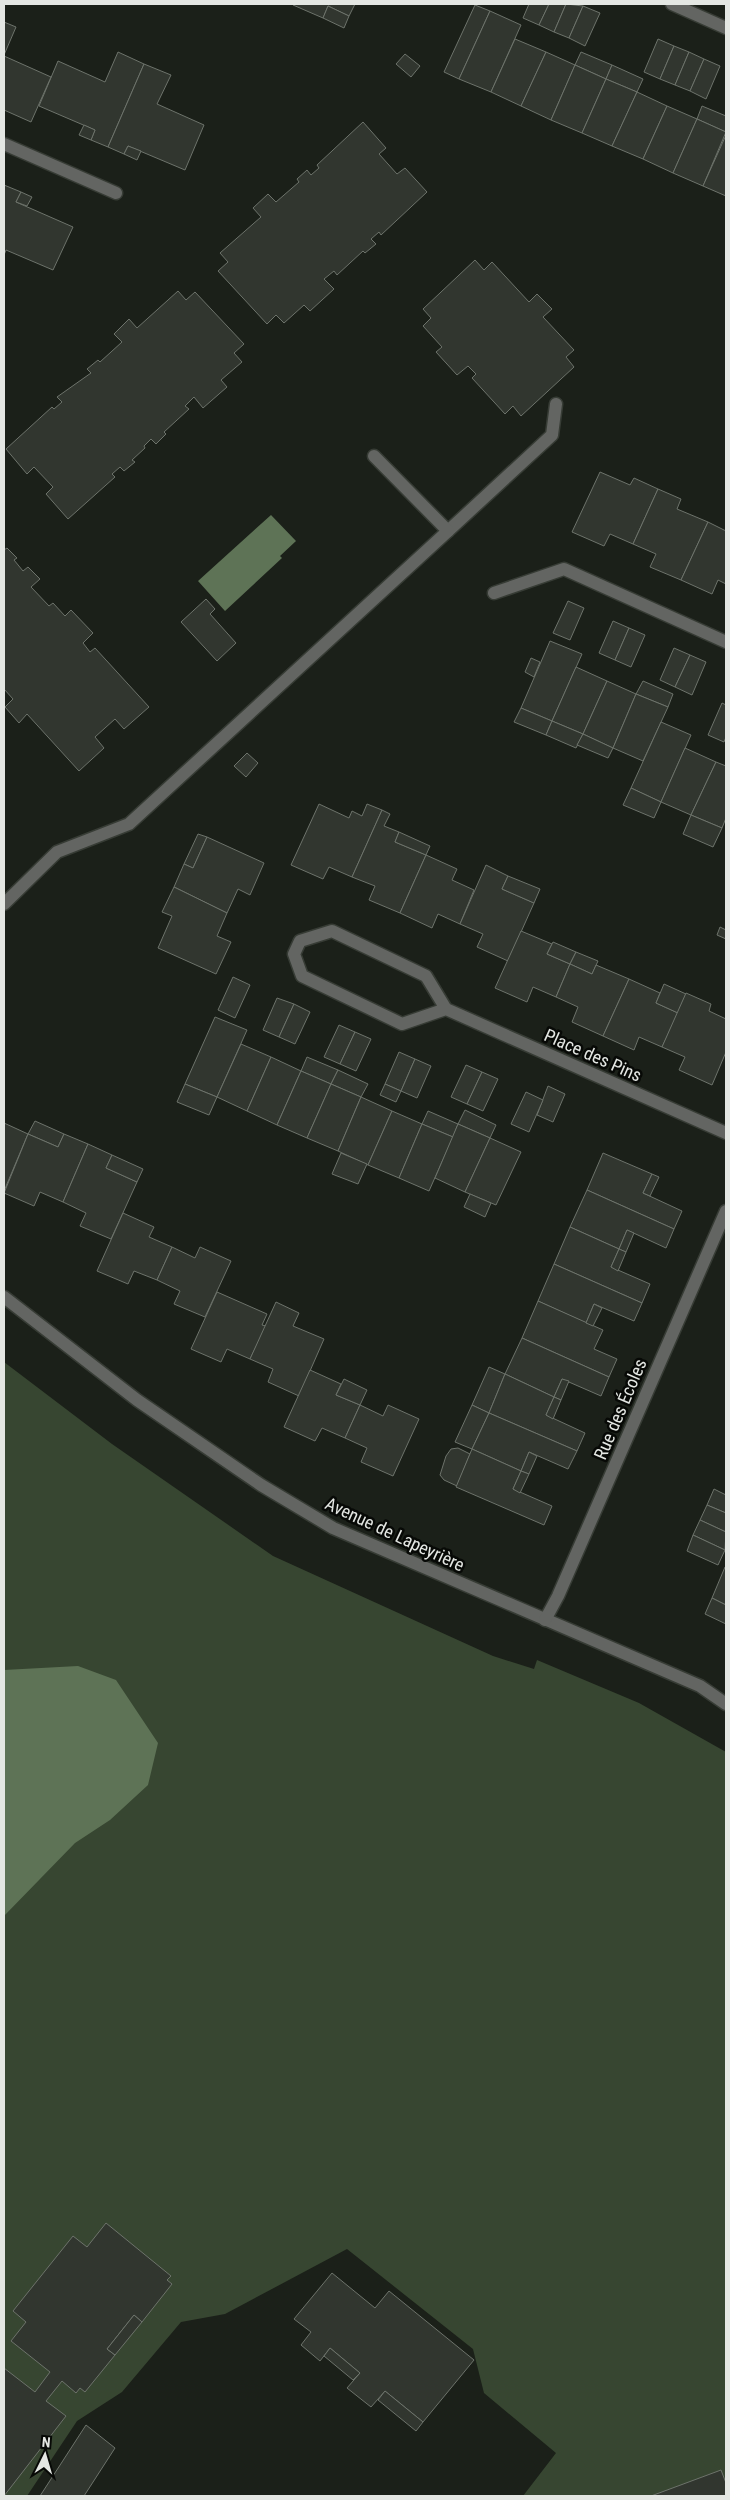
<svg xmlns="http://www.w3.org/2000/svg" width="730" height="2500" viewBox="0 0 730 2500" font-family="'Roboto Condensed',sans-serif">
	<style>
		.green { fill: #374631 }
		.water { fill: #5e7356 }
		.building { fill: #31362f; stroke: #6d736b }
		.lines { fill: none; stroke-linecap: round; stroke-linejoin: round }
		.service-casing { stroke: #373c35; stroke-width: 15 }
		.minor-casing { stroke: #373c35; stroke-width: 15 }
		.service { stroke: #636562; stroke-width: 12 }
		.minor { stroke: #636562; stroke-width: 12 }
		.labels { text-anchor: middle; dominant-baseline: central; stroke-width: 5; stroke-linejoin: round; paint-order: stroke }
		.street-label { font-size: 18px; fill: #e4e7e3; stroke: #070906 }
	</style>
	<rect width="100%" height="100%" fill="#1b2019"/>
	<polygon class="green" points="4,1362 112,1444 273,1556 493,1656 534,1669 537,1660 639,1703 726,1752 726,2496 523,2496 556,2453 484,2393 473,2349 347,2249 225,2314 181,2322 122,2392 77,2421 27,2496 4,2496"/>
	<g class="water">
		<polygon points="271,515 296,541 280,556 282,558 225,611 198,581"/>
		<polygon points="78,1666 116,1680 158,1743 148,1785 110,1820 75,1843 4,1916 4,1670"/>
	</g>
	<g class="building">
		<polygon points="293,4 355,4 349,16 328,6 323,18 293,5"/>
		<polygon points="529,4 549,4 539,25 523,18"/>
		<polygon points="549,4 566,4 554,32 539,25"/>
		<polygon points="566,4 583,6 569,38 554,32"/>
		<polygon points="475,5 490,11 459,79 444,72"/>
		<polygon points="328,6 349,16 344,28 323,18"/>
		<polygon points="583,6 600,13 585,46 569,38"/>
		<polygon points="490,11 521,25 491,92 459,79"/>
		<polygon points="4,22 16,27 4,55"/>
		<polygon points="515,39 546,52 521,106 491,92"/>
		<polygon points="658,39 674,46 660,79 644,72"/>
		<polygon points="674,46 689,52 675,85 660,79"/>
		<polygon points="118,52 144,64 108,147 91,140 95,130 39,106 58,61 105,82"/>
		<polygon points="546,52 575,65 551,120 521,106"/>
		<polygon points="581,52 612,65 606,79 575,65"/>
		<polygon points="689,52 704,59 690,91 675,85"/>
		<polygon points="405,54 420,66 411,77 396,64"/>
		<polygon points="4,56 51,77 31,122 4,110"/>
		<polygon points="704,59 720,66 706,99 690,91"/>
		<polygon points="144,64 171,75 157,104 204,125 185,170 128,146 124,154 108,147"/>
		<polygon points="575,65 606,79 582,133 551,120"/>
		<polygon points="612,65 643,79 637,92 606,79"/>
		<polygon points="606,79 637,92 612,146 582,133"/>
		<polygon points="637,92 667,106 643,159 612,146"/>
		<polygon points="667,106 697,119 673,173 643,159"/>
		<polygon points="702,106 726,116 726,132 697,119"/>
		<polygon points="697,119 726,132 703,186 673,173"/>
		<polygon points="363,122 386,148 379,154 397,174 405,168 427,192 381,235 379,232 371,239 376,244 365,253 363,251 337,275 334,271 324,279 334,289 310,311 304,305 284,323 276,315 267,324 218,271 228,262 220,253 261,217 253,208 268,194 276,202 299,182 297,179 307,170 311,175 319,168 317,165"/>
		<polygon points="84,125 95,130 91,140 79,135"/>
		<polygon points="726,135 726,196 703,186"/>
		<polygon points="128,146 141,151 137,160 124,154"/>
		<polygon points="4,185 21,192 16,202 73,227 53,270 6,250 4,255"/>
		<polygon points="21,192 32,197 27,206 16,202"/>
		<polygon points="475,260 484,270 492,262 529,302 537,294 552,309 543,317 574,350 566,357 574,367 521,416 513,406 505,414 472,378 476,374 468,366 457,375 436,352 442,347 423,326 431,318 423,309"/>
		<polygon points="178,291 186,300 195,292 244,344 234,353 242,362 221,380 227,387 203,408 194,397 185,406 189,409 164,432 166,434 156,444 151,439 144,446 145,448 132,460 135,462 124,471 120,467 112,474 115,477 68,519 46,494 53,487 34,467 27,474 6,449 52,407 54,409 62,402 57,397 91,373 87,369 98,360 100,362 122,342 114,334 129,319 137,328"/>
		<polygon points="600,472 630,485 634,478 658,489 633,544 610,534 604,546 572,532"/>
		<polygon points="658,489 681,499 677,509 708,522 681,580 650,567 656,554 633,544"/>
		<polygon points="708,522 726,531 726,584 718,580 712,594 681,580"/>
		<polygon points="7,548 17,558 14,560 23,571 28,567 40,579 31,587 49,606 53,603 65,616 71,610 93,633 83,643 90,652 95,648 149,707 124,729 115,719 95,737 104,748 79,771 27,714 19,723 5,707 13,699 4,689 4,550"/>
		<polygon points="206,599 215,609 210,614 236,643 217,661 181,622"/>
		<polygon points="568,601 584,608 570,640 553,633"/>
		<polygon points="613,621 629,628 615,660 599,653"/>
		<polygon points="629,628 645,635 631,667 615,660"/>
		<polygon points="550,641 582,654 552,721 521,708"/>
		<polygon points="674,648 690,655 675,687 660,680"/>
		<polygon points="690,655 706,662 692,695 675,687"/>
		<polygon points="531,658 540,662 534,677 525,672"/>
		<polygon points="576,667 607,681 583,734 552,721"/>
		<polygon points="607,681 636,694 613,748 583,734"/>
		<polygon points="643,681 673,694 668,707 636,694"/>
		<polygon points="636,694 668,707 643,761 613,748"/>
		<polygon points="722,703 726,705 726,737 724,742 708,735"/>
		<polygon points="521,708 552,721 546,735 514,722"/>
		<polygon points="552,721 583,734 576,748 546,735"/>
		<polygon points="661,722 691,735 661,802 631,788"/>
		<polygon points="583,734 613,748 608,758 577,745"/>
		<polygon points="685,748 716,762 691,815 661,802"/>
		<polygon points="247,753 258,763 246,777 234,766"/>
		<polygon points="716,762 726,766 726,818 722,828 691,815"/>
		<polygon points="631,788 661,802 654,818 623,805"/>
		<polygon points="319,804 349,818 352,811 362,816 367,804 382,810 352,877 329,867 323,879 291,865"/>
		<polygon points="382,810 390,814 384,826 399,832 395,842 426,855 400,913 369,900 375,886 352,877"/>
		<polygon points="691,815 722,828 713,847 683,834"/>
		<polygon points="399,832 430,846 426,855 395,842"/>
		<polygon points="198,834 207,837 193,868 184,864"/>
		<polygon points="207,837 264,863 250,895 238,889 227,913 174,887 184,864 193,868"/>
		<polygon points="426,855 457,869 452,880 474,890 460,924 438,914 432,928 400,913"/>
		<polygon points="486,865 508,876 502,889 534,903 508,961 477,947 483,934 460,924"/>
		<polygon points="508,876 540,889 534,903 502,889"/>
		<polygon points="174,887 227,913 217,936 231,942 216,974 158,948 172,916 162,912"/>
		<polygon points="720,927 726,930 726,939 717,935"/>
		<polygon points="521,931 552,944 547,954 570,964 556,997 533,987 527,1002 495,988"/>
		<polygon points="553,942 576,952 570,964 547,954"/>
		<polygon points="576,952 598,961 592,974 570,964"/>
		<polygon points="570,964 592,974 596,965 629,979 603,1036 572,1022 578,1007 556,997"/>
		<polygon points="233,977 250,985 235,1018 218,1010"/>
		<polygon points="629,979 660,993 656,1003 678,1013 662,1047 639,1037 634,1050 603,1036"/>
		<polygon points="664,984 686,994 678,1013 656,1003"/>
		<polygon points="686,993 711,1004 709,1011 726,1019 726,1052 712,1085 679,1070 685,1057 662,1047"/>
		<polygon points="277,998 294,1004 279,1037 263,1030"/>
		<polygon points="294,1004 310,1012 295,1044 279,1037"/>
		<polygon points="215,1017 247,1030 217,1097 185,1084"/>
		<polygon points="339,1025 355,1032 340,1064 324,1057"/>
		<polygon points="355,1032 371,1039 356,1071 340,1064"/>
		<polygon points="241,1044 271,1057 247,1111 217,1097"/>
		<polygon points="399,1052 415,1059 401,1091 385,1084"/>
		<polygon points="271,1057 301,1071 277,1125 247,1111"/>
		<polygon points="307,1057 338,1070 331,1084 301,1071"/>
		<polygon points="415,1059 431,1066 417,1098 401,1091"/>
		<polygon points="466,1065 482,1072 467,1104 451,1097"/>
		<polygon points="338,1070 368,1084 361,1097 331,1084"/>
		<polygon points="301,1071 331,1084 307,1138 277,1125"/>
		<polygon points="482,1072 498,1079 483,1111 467,1104"/>
		<polygon points="185,1084 217,1097 209,1115 177,1102"/>
		<polygon points="331,1084 361,1097 338,1151 307,1138"/>
		<polygon points="385,1084 401,1091 396,1102 380,1095"/>
		<polygon points="548,1086 565,1094 553,1122 537,1115"/>
		<polygon points="526,1092 543,1100 529,1132 511,1124"/>
		<polygon points="361,1097 392,1111 368,1165 338,1151"/>
		<polygon points="465,1110 496,1125 490,1138 458,1124"/>
		<polygon points="392,1111 422,1124 399,1178 368,1165"/>
		<polygon points="428,1111 458,1124 453,1137 422,1124"/>
		<polygon points="35,1121 64,1134 58,1147 28,1134"/>
		<polygon points="4,1123 28,1134 4,1191"/>
		<polygon points="422,1124 453,1137 429,1191 399,1178"/>
		<polygon points="458,1124 490,1138 465,1192 435,1178"/>
		<polygon points="28,1134 58,1147 64,1134 88,1144 63,1202 40,1192 34,1206 4,1193"/>
		<polygon points="490,1138 521,1152 496,1205 465,1192"/>
		<polygon points="88,1144 112,1155 106,1168 137,1182 111,1239 80,1226 86,1213 63,1202"/>
		<polygon points="341,1153 367,1164 358,1184 332,1174"/>
		<polygon points="603,1153 652,1174 643,1193 682,1211 674,1229 587,1190"/>
		<polygon points="112,1155 143,1169 137,1182 106,1168"/>
		<polygon points="652,1174 659,1177 650,1196 643,1193"/>
		<polygon points="587,1190 674,1229 666,1248 627,1230 619,1249 570,1227"/>
		<polygon points="470,1194 491,1203 485,1217 464,1207"/>
		<polygon points="123,1213 154,1227 149,1237 172,1247 157,1280 134,1271 128,1284 97,1271"/>
		<polygon points="570,1227 619,1249 611,1267 650,1284 642,1303 554,1264"/>
		<polygon points="627,1230 634,1233 626,1252 619,1249"/>
		<polygon points="172,1247 195,1258 200,1247 231,1261 205,1317 174,1304 180,1291 157,1280"/>
		<polygon points="619,1249 626,1252 618,1271 611,1267"/>
		<polygon points="554,1264 642,1303 634,1321 594,1304 586,1323 538,1301"/>
		<polygon points="217,1292 267,1314 262,1325 266,1326 250,1359 227,1349 221,1362 191,1349"/>
		<polygon points="538,1301 603,1330 594,1349 617,1359 609,1377 522,1338"/>
		<polygon points="276,1302 299,1313 293,1326 324,1339 299,1396 268,1382 273,1369 250,1359"/>
		<polygon points="594,1304 602,1308 593,1326 586,1323"/>
		<polygon points="522,1338 609,1377 601,1396 562,1379 554,1397 505,1374"/>
		<polygon points="489,1367 505,1374 489,1413 472,1405"/>
		<polygon points="310,1370 341,1384 336,1395 360,1405 345,1438 322,1428 315,1441 284,1427"/>
		<polygon points="505,1374 554,1397 546,1415 585,1433 577,1451 489,1413"/>
		<polygon points="344,1379 367,1390 360,1405 336,1395"/>
		<polygon points="562,1379 569,1381 561,1400 554,1397"/>
		<polygon points="554,1397 561,1400 553,1419 546,1415"/>
		<polygon points="360,1405 383,1416 388,1405 419,1419 393,1476 361,1462 367,1448 345,1438"/>
		<polygon points="472,1405 489,1413 472,1449 455,1442"/>
		<polygon points="489,1413 577,1451 568,1469 529,1452 521,1471 472,1449"/>
		<polygon points="458,1448 470,1454 457,1486 444,1480 440,1475 446,1456 451,1449"/>
		<polygon points="472,1449 521,1471 513,1489 552,1506 544,1525 456,1487"/>
		<polygon points="529,1452 537,1456 529,1474 521,1471"/>
		<polygon points="521,1471 529,1474 520,1493 513,1489"/>
		<polygon points="714,1489 726,1495 726,1513 707,1505"/>
		<polygon points="707,1505 726,1513 726,1532 700,1520"/>
		<polygon points="700,1520 726,1532 725,1550 693,1535"/>
		<polygon points="693,1535 725,1550 718,1565 687,1551"/>
		<polygon points="725,1567 726,1568 726,1605 712,1598"/>
		<polygon points="712,1598 726,1605 726,1624 705,1614"/>
		<polygon points="106,2223 171,2276 167,2280 172,2284 142,2322 134,2315 107,2349 115,2355 85,2392 80,2388 76,2393 62,2381 46,2401 66,2416 4,2496 4,2368 35,2392 50,2372 11,2341 26,2322 13,2311 73,2236 87,2247"/>
		<polygon points="332,2273 375,2308 389,2291 474,2360 423,2422 385,2391 371,2407 347,2388 360,2373 330,2348 320,2361 301,2345 311,2332 294,2319"/>
		<polygon points="134,2315 142,2322 115,2355 107,2349"/>
		<polygon points="330,2348 360,2373 353,2380 324,2356"/>
		<polygon points="385,2391 423,2422 416,2431 378,2400"/>
		<polygon points="86,2425 115,2448 84,2496 40,2496"/>
		<polygon points="721,2470 726,2483 726,2496 651,2496"/>
	</g>
	<g class="lines">
		<g class="service-casing">
			<g id="service">
				<polyline points="448,531 552,435 556,404"/>
				<polyline points="4,904 57,852 129,824 448,531 374,456"/>
			</g>
		</g>
		<g class="minor-casing">
			<g id="minor">
				<polyline points="672,4 726,28"/>
				<polyline points="4,144 116,193"/>
				<polyline points="494,593 564,569 726,642"/>
				<polyline points="446,1009 402,1024 302,976 294,954 300,941 332,931 426,976 446,1009 726,1133"/>
				<polyline points="4,1297 137,1400 261,1485 333,1528 700,1686 726,1704"/>
				<polyline points="545,1620 558,1596 726,1211"/>
			</g>
		</g>
		<use href="#service" class="service"/>
		<use href="#minor" class="minor"/>
	</g>
	<g class="labels">
		<g class="street-label">
			<text transform="translate(593 1055) rotate(24)">Place des Pins</text>
			<text transform="translate(620 1409) rotate(-67)">Rue des Écoles</text>
			<text transform="translate(395 1534) rotate(25)">Avenue de Lapeyrière</text>
		</g>
	</g>
	<rect width="730" height="2500" fill="none" stroke="#e4e7e3" stroke-width="10"/>
	<g transform="translate(45 2455) rotate(5)" stroke="#070906" stroke-width="4" paint-order="stroke">
	<path d="M0-4L9 19L0 12L-9 19Z" fill="#e4e7e3"/>
	<text y="-8" font-size="14" font-weight="bold" text-anchor="middle" fill="#e4e7e3">N</text>
	</g>
</svg>
